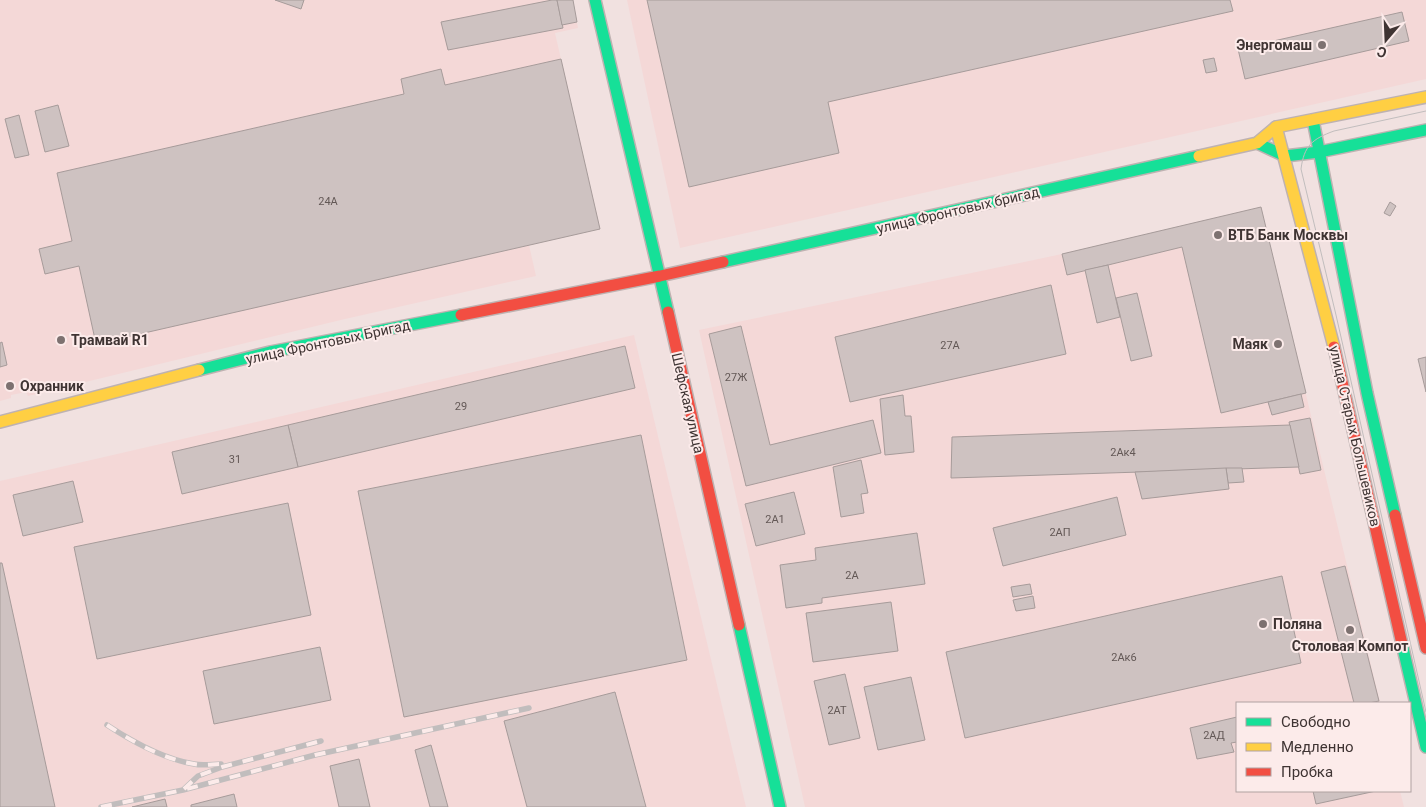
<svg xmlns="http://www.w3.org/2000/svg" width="1426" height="807" viewBox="0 0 1426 807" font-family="Roboto,sans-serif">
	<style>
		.built { fill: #f4d8d7; fill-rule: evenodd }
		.building { fill: #cec2c1; stroke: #a69b9a }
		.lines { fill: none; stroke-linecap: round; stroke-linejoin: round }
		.fast-casing { stroke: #beb2b1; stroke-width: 14 }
		.slow-casing { stroke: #beb2b1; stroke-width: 14 }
		.jam-casing { stroke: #beb2b1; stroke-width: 14 }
		.fast { stroke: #16e098; stroke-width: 11 }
		.slow { stroke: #ffcf43; stroke-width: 11 }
		.jam { stroke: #f24e42; stroke-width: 11 }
		.tram { stroke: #c1bdbd; stroke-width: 1 }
		.rail-casing { stroke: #c1bdbd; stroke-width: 5.5 }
		.rail { stroke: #fcebea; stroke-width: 4; stroke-dasharray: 11; stroke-linecap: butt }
		.poi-dot { fill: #7d7170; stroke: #fcebea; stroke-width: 2 }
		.labels { text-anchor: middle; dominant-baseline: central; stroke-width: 4; stroke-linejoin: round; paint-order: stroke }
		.number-label { font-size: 11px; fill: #635856 }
		.poi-label { font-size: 14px; font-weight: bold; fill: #3f3433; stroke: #fcebea; text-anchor: start }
		.street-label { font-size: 14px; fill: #3f3433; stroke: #fcebea }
	</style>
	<rect width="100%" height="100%" fill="#f1e1e0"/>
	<g class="built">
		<polygon points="0,0 573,0 578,28 555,33 600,229 529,245 536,276 345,319 28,396 26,392 11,395 11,398 0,401"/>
		<polygon points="627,0 1426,0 1426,79 680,248"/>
		<path d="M1261,207L1380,703H1237V791H1400L1404,807H805L699,330L1062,254ZM1108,265L1120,317L1097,323L1085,270Z"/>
		<polygon points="634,335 746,807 0,807 0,481"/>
	</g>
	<g class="building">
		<polygon points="275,0 304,0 301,9"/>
		<polygon points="552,0 557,0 563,28 448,50 441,22"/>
		<polygon points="557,0 573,0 577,22 562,25"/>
		<polygon points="647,0 1230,0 1233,11 828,102 839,153 689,187"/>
		<polygon points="1402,12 1409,41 1245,79 1238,49"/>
		<polygon points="1214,58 1217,71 1206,73 1203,60"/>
		<polygon points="561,59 600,229 96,344 79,266 45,274 39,249 72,241 57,173 404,94 401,79 441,69 445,85"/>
		<polygon points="58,105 69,146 45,152 35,111"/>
		<polygon points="19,115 29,155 15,158 5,119"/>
		<polygon points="1390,202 1396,206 1390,216 1384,213"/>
		<polygon points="1261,207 1306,393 1221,413 1182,247 1067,275 1062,254"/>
		<polygon points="1108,265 1120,317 1097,323 1085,270"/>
		<polygon points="1051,285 1066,354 850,402 835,337"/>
		<polygon points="1137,293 1152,356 1131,361 1116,298"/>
		<polygon points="741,326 770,445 873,420 881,453 746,486 709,334"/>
		<polygon points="2,342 7,365 0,367 0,343"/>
		<polygon points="625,346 635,388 298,467 288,425"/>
		<polygon points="1426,357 1426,392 1418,359"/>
		<polygon points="1301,394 1304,407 1272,415 1268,402"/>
		<polygon points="903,395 905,416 911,416 914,452 885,455 880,399"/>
		<polygon points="1310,418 1321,470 1300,474 1289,422"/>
		<polygon points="288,425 298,467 182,494 172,452"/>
		<polygon points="1290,425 1299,467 951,478 952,437"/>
		<polygon points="641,435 687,660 404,717 358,491"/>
		<polygon points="861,460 868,493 861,494 864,513 841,517 833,467"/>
		<polygon points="1226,468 1242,468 1244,482 1228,483"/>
		<polygon points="1226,468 1229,489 1142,499 1135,472"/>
		<polygon points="73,481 83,522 23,536 13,495"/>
		<polygon points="794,492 805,534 756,546 745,504"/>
		<polygon points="1117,497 1126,535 1003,566 993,528"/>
		<polygon points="288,503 311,615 97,659 74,547"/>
		<polygon points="917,533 925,584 822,598 822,603 786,608 780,565 816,560 815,548"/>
		<polygon points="0,563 2,563 55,807 0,807"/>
		<polygon points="1345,566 1379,701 1369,703 1354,703 1321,572"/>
		<polygon points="1282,576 1301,663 965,738 946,652"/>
		<polygon points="1030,584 1032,594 1013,597 1011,587"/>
		<polygon points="1033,596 1035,608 1016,611 1013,600"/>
		<polygon points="891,602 898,651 813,662 806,613"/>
		<polygon points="320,647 331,700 214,724 203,671"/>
		<polygon points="845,674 860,738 829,745 814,681"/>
		<polygon points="911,677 925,740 878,750 864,687"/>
		<polygon points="615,692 646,807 527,807 504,721"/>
		<polygon points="1237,717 1237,742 1231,743 1234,752 1197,759 1190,728"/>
		<polygon points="431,745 448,807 430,807 415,750"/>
		<polygon points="359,759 370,807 339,807 330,766"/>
		<polygon points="1313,791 1376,791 1316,804"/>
		<polygon points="234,794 237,807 191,807 191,805"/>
		<polygon points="165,799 167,807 132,807"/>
	</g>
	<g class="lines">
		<g class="fast-casing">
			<g id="fast">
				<polyline points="595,0 668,312"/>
				<polyline points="1313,120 1367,393 1395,515"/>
				<polyline points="1257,143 1285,156 1319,152 1426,130"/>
				<polyline points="723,262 1199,156"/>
				<polyline points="199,370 270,352 461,315"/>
				<polyline points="739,625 780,807"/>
				<polyline points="1402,644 1426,747"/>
			</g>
		</g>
		<g class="slow-casing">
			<g id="slow">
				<polyline points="1276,127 1334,347"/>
				<polyline points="1199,156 1257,143 1276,127 1426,97"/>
				<polyline points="0,422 199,370"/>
			</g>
		</g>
		<g class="jam-casing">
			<g id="jam">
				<polyline points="668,312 739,625"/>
				<polyline points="461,315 660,276 723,262"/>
				<polyline points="1334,347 1402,644"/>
				<polyline points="1395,515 1426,648"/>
			</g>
		</g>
		<use href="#fast" class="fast"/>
		<use href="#slow" class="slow"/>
		<use href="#jam" class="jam"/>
		<path class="tram" d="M1426,111L1334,131C1312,139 1304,146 1301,169L1336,315L1426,712"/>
		<g class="rail-casing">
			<g id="rail">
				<path d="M107,725C133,742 163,759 194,764C203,766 213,764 221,764"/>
				<polyline points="184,789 198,776 222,767 321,741"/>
				<polyline points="101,807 183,790 315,755 529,708"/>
			</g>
		</g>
		<use href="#rail" class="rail"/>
	</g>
	<g class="poi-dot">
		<circle cx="1322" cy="45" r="5"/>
		<circle cx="1218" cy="235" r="5"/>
		<circle cx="61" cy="340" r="5"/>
		<circle cx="1278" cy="344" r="5"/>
		<circle cx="10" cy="386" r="5"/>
		<circle cx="1263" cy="624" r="5"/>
		<circle cx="1350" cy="630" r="5"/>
	</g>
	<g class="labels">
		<g class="number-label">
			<text x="328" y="201">24А</text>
			<text x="950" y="345">27А</text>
			<text x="736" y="377">27Ж</text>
			<text x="461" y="406">29</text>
			<text x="1123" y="452">2Ак4</text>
			<text x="235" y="459">31</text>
			<text x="775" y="519">2А1</text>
			<text x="1060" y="532">2АП</text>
			<text x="852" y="575">2А</text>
			<text x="1124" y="657">2Ак6</text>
			<text x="837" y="710">2АТ</text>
			<text x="1214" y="735">2АД</text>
		</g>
		<g class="poi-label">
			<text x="1312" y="45" text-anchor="end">Энергомаш</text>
			<text x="1228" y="235">ВТБ Банк Москвы</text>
			<text x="71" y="340">Трамвай R1</text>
			<text x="1268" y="344" text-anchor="end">Маяк</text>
			<text x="20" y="386">Охранник</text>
			<text x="1273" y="624">Поляна</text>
			<text x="1350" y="646" text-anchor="middle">Столовая Компот</text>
		</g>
		<g class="street-label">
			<text transform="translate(958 210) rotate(-13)">улица Фронтовых бригад</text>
			<text transform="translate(328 342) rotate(-12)">улица Фронтовых Бригад</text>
			<text transform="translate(688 403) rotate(77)">Шефская улица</text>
			<text transform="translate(1355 436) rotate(77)">улица Старых Большевиков</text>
		</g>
	</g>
	<rect x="1236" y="702" width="175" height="90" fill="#fcebea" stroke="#b0a2a1"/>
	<rect x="1246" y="718" width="25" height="8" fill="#16e098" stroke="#b0a2a1"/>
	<text x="1281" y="727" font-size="15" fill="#3f3433">Свободно</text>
	<rect x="1246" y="743" width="25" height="8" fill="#ffcf43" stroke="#b0a2a1"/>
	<text x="1281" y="752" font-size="15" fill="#3f3433">Медленно</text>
	<rect x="1246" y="768" width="25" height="8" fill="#f24e42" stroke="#b0a2a1"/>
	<text x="1281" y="777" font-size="15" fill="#3f3433">Пробка</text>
	<g transform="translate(1386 40) rotate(199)" stroke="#fcebea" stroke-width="4" paint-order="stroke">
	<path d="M0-4L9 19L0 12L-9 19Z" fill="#3f3433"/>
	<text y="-8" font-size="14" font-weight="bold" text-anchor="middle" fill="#3f3433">С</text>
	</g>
</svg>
